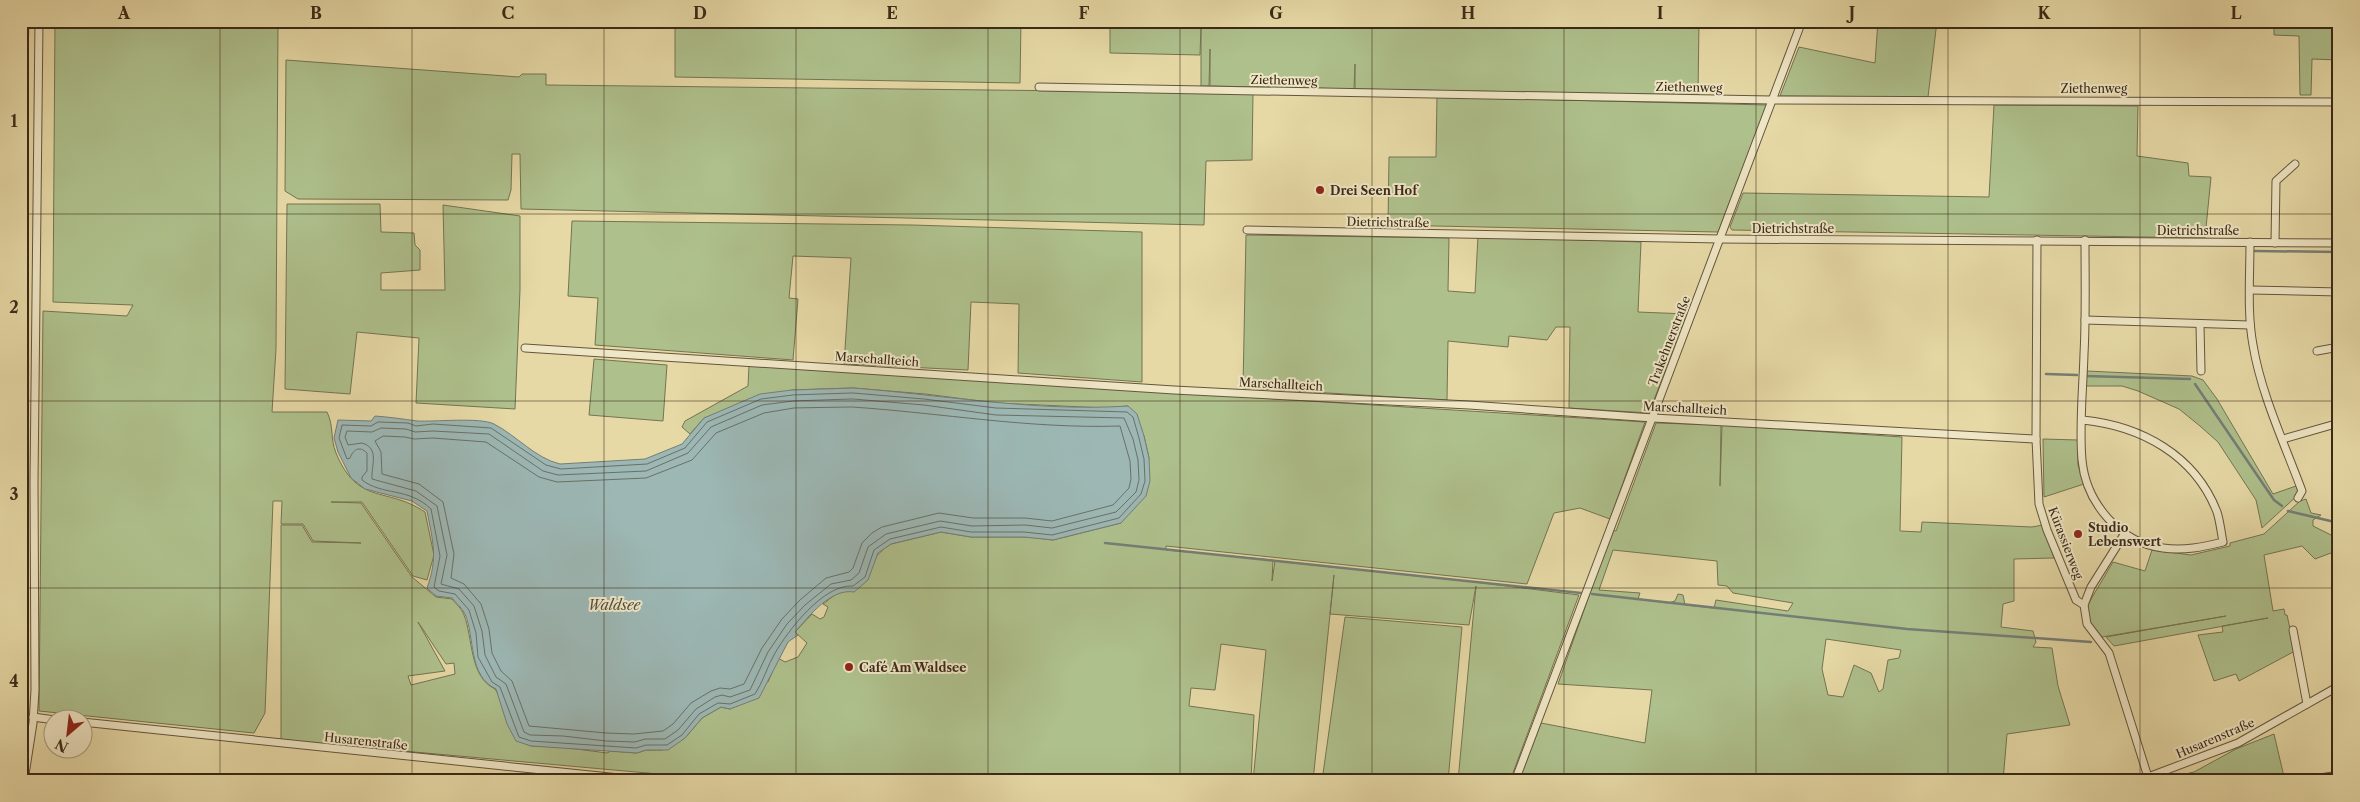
<svg xmlns="http://www.w3.org/2000/svg" width="2360" height="802" viewBox="0 0 2360 802" font-family="'Libre Caslon Text',serif">
	<style>
		.green { fill: #aec08c; stroke: #747452; fill-rule: evenodd }
		.water { fill: #9cb7b4; stroke: #757e76 }
		.lines { fill: none; stroke-linecap: round; stroke-linejoin: round }
		.shore { stroke: #6b7066; stroke-width: 1 }
		.stream { stroke: #757e76; stroke-width: 2.5 }
		.street-casing { stroke: #65553c; stroke-width: 9 }
		.street { stroke: #efe6c5; stroke-width: 7 }
		.grid { fill: none; stroke: #3a2918; stroke-width: 1; stroke-opacity: 0.55 }
		.poi-dot { fill: #8f2418; stroke: #efe6c5; stroke-width: 2 }
		.labels { text-anchor: middle; dominant-baseline: central; stroke-width: 4; stroke-linejoin: round; paint-order: stroke }
		.street-label { font-size: 12px; fill: #3a2918; stroke: #efe6c5 }
		.poi-label { font-size: 12px; font-weight: bold; fill: #3a2918; stroke: #efe6c5; text-anchor: start }
		.water-label { font-size: 14px; font-style: italic; fill: #524c3f; stroke: #efe6c5 }
		.neatline { fill: none; stroke: #3a2918; stroke-width: 2 }
		.grid-label { font-size: 16px; text-anchor: middle; font-weight: bold; fill: #3a2918 }
	</style>
	<rect width="100%" height="100%" fill="#e6d9a6"/>
	<filter id="stains"><feTurbulence type="fractalNoise" baseFrequency=".004" numOctaves="4"/><feColorMatrix values="0 0 0 0 .2 0 0 0 0 .09 0 0 0 0 .02 0 0 0 .5 -.17"/></filter>
	<radialGradient id="worn" r=".72"><stop offset=".6" stop-color="#630" stop-opacity="0"/><stop offset="1" stop-color="#630" stop-opacity=".3"/></radialGradient>
	<g class="green">
		<polygon points="21,21 29,21 27,89 21,91"/>
		<path d="M55,21H278L276,349L272,412H327C334,426 330,438 336,453C358,506 386,486 425,512L434,555L427,580L413,576L362,502H331L361,503L412,577L436,597L452,599C456,604 462,609 464,615C473,637 469,677 495,689L531,746L561,747L607,753L611,751L637,753L646,750H662L685,738L702,718L721,707L730,709L764,686L766,681L768,682L778,658L785,662L798,657L807,643L795,632L812,614L820,619L824,617L828,607L823,604C827,601 832,597 836,594C839,592 844,592 847,590C864,577 874,553 891,544L941,532L971,537H1029L1053,540L1121,523L1149,458L1144,436L1128,406L1105,408L996,403L925,394L853,388L792,390L704,418L690,434L682,427L685,421L748,386L749,366L1645,422L1610,519L1580,508L1554,513L1527,584L1166,546V550L1273,560L1272,581L1275,561L1475,582L1579,595L1510,781H1458L1476,586L1469,625L1330,614L1334,575L1313,781H1253L1266,650L1221,644L1215,690L1191,688L1189,706L1254,715L1251,781H736L281,740V525H302L312,542L361,543L313,541L303,524H281L282,501H273L265,713L254,733L39,711L43,311L127,316L133,305L53,302ZM418,622L446,664L454,663L455,674L411,685L408,676L445,671Z"/>
		<polygon points="675,21 1021,21 1020,83 675,77"/>
		<polygon points="1210,21 1356,23 1356,21 1699,21 1698,95 1355,89 1355,64 1354,89 1210,86 1210,49 1209,86 1201,86 1201,27 1200,55 1110,53 1110,24 1201,25 1210,25"/>
		<polygon points="1878,21 1937,21 1928,97 1780,96 1799,47 1875,63"/>
		<polygon points="2274,21 2339,21 2339,60 2312,59 2311,95 2300,95 2299,36 2274,35"/>
		<polygon points="286,60 519,77 522,74 546,74 546,85 1253,93 1252,160 1206,161 1204,225 521,209 520,154 512,154 511,190 508,200 298,199 285,191"/>
		<polygon points="1437,97 1767,105 1718,232 1388,225 1389,157 1436,157"/>
		<polygon points="1994,105 2138,106 2137,156 2188,163 2189,176 2211,177 2205,238 1732,230 1730,227 1743,193 1989,197"/>
		<polygon points="25,203 28,697 22,709 21,204"/>
		<polygon points="287,204 380,204 381,232 414,233 415,245 420,250 420,270 381,273 381,290 445,290 443,205 520,216 520,290 515,409 416,403 419,338 357,332 350,394 285,389"/>
		<polygon points="572,221 912,225 1142,232 1142,382 1018,373 1019,304 971,302 968,370 844,364 851,258 793,256 789,298 798,299 793,360 595,345 598,298 568,296"/>
		<polygon points="1246,235 1449,238 1448,291 1475,293 1478,236 1641,242 1638,312 1687,314 1649,413 1569,408 1570,327 1556,327 1547,340 1509,336 1508,347 1448,341 1447,400 1243,388"/>
		<polygon points="594,359 667,365 663,421 589,415"/>
		<polygon points="2087,371 2192,376 2203,380 2217,399 2273,494 2296,486 2299,494 2262,528 2256,500 2218,442 2200,426 2179,409 2138,391 2122,386 2086,386"/>
		<path d="M1656,423L1721,425L1720,486L1722,425L1902,437L1900,531L1921,532L1922,522L2032,527L2043,525L2054,558L2014,559V601L2003,604L2001,627L2033,631L2036,642L2033,647L2052,648L2058,686L2070,725L2007,734L2003,781H1519L1541,723L1645,743L1652,690L1558,684L1612,530L1616,531ZM1613,550L1717,561L1718,585L1727,586L1733,593L1793,603L1788,611L1716,600L1714,608L1685,605L1683,595L1678,594L1675,601L1668,603L1638,599L1640,593L1599,590ZM1826,639L1901,650L1899,658L1888,660L1883,689L1879,692L1871,673L1854,665L1843,697L1828,695L1822,669Z"/>
		<polygon points="2043,439 2078,440 2078,465 2084,484 2044,497"/>
		<polygon points="2306,499 2311,513 2321,515 2313,520 2313,526 2335,537 2339,550 2315,559 2302,546 2264,555 2273,611 2284,609 2285,615 2287,615 2295,651 2239,681 2236,674 2214,681 2198,635 2223,632 2222,626 2268,618 2114,646 2106,637 2226,616 2102,637 2090,623 2087,606 2113,562 2145,571 2152,550 2191,555 2230,546 2230,543 2264,534 2300,501"/>
		<polygon points="1345,617 1462,627 1448,781 1322,781"/>
		<polygon points="2274,734 2285,781 2157,781 2194,772 2236,749"/>
	</g>
	<path class="water" d="M853,388C945,395 1036,412 1128,406L1137,414L1144,436L1149,458L1150,481L1146,496L1121,523L1053,540L1024,537H971L941,532L891,544L878,553L868,580L854,592C831,588 809,616 795,632L798,635L788,642L759,698L730,709L721,707L702,718L685,738L668,750H646L637,753L531,746L516,741L507,724L496,689C468,676 475,637 465,614C462,608 456,603 452,598L436,596L427,588C438,558 433,542 427,511L412,501L365,489L351,478L338,452L334,438L338,420L371,421L375,416C389,417 403,419 417,421C434,422 480,417 494,424C517,436 535,458 560,464L645,459L682,444L704,418L760,394L792,390Z"/>
	<g class="lines">
		<g class="shore">
			<path d="M853,393L924,399L996,408L1127,412L1133,417L1139,438L1144,459L1145,481L1141,494L1119,518L1052,535L1024,532H971L941,527L890,539L874,550L865,577L853,586C823,584 788,631 775,653C767,667 763,682 755,694L730,704L718,703L699,714L682,735L667,745H646L636,748L531,741L519,737L500,687L492,682L478,657L476,633L469,610L455,594L439,591L434,587L440,556L431,509C408,487 383,496 362,480V477L367,471V453C359,445 353,450 350,458L347,459L339,438L342,425L371,426L378,422L408,423L416,426L433,424L491,428L546,465L561,469L647,464L685,448L707,422L761,399L793,395Z"/>
			<path d="M853,399L924,405L996,415L1124,418L1133,439L1138,460L1139,480L1136,492L1116,512L1052,528L1025,525L972,526L940,521L886,534L868,547L859,573L851,580L831,584L805,605L787,624L768,652L750,690L730,697L722,695L715,697L696,709L678,730L665,739H645L635,742L606,741L563,736L530,735L524,732L506,684L496,677L485,655L482,631L474,606L459,589L441,584L447,555L437,506L416,491L372,479C371,466 380,448 362,443L348,445L345,437L347,431L372,432L381,428L406,429L415,432L433,431L489,434L543,471L558,475L646,471L688,453L711,427L762,405L793,401Z"/>
			<path d="M852,407C942,413 1030,429 1120,426L1130,461L1131,479L1129,488L1113,505L1052,521L1025,518H973L939,513L882,527L872,533L862,543L853,568L849,572L826,578L800,600L782,619L762,648L744,684L730,689L720,688L711,691L691,703L673,724L663,731L634,734L606,733L529,726L512,681L501,671L492,653L489,629L481,604L464,584L451,578L454,554L443,502L419,484L382,474L381,452L375,441L383,436L405,437L414,439L433,438L486,442L539,477L557,482L646,478L692,460L716,433L764,413L794,408Z"/>
		</g>
		<g class="stream">
			<polyline points="2255,251 2339,252"/>
			<polyline points="2046,374 2077,375"/>
			<polyline points="2086,376 2190,379"/>
			<polyline points="2195,384 2274,500 2282,506"/>
			<polyline points="2288,511 2339,523"/>
			<polyline points="1105,543 1581,593"/>
			<polyline points="1592,594 1907,629 2091,642"/>
		</g>
		<g class="street-casing">
			<g id="street">
				<polyline points="1039,87 1771,100 2339,102"/>
				<polyline points="1247,230 1720,239 2339,243"/>
				<polyline points="2037,240 2036,439 2039,504 2047,530 2076,600 2084,605 2087,624 2109,653 2148,777"/>
				<path d="M2250,242C2250,276 2247,312 2253,345C2261,394 2285,445 2302,491L2298,498"/>
				<polyline points="2275,243 2276,181 2295,164"/>
				<polyline points="2250,290 2339,292"/>
				<polyline points="2085,320 2250,325"/>
				<polyline points="2200,325 2201,371"/>
				<polyline points="525,348 1174,390 1469,405 1653,418 2036,439"/>
				<polyline points="2317,351 2339,347"/>
				<path d="M2083,420C2141,426 2195,455 2217,512C2220,521 2221,532 2223,542C2203,547 2184,551 2163,548C2120,543 2086,503 2082,460C2079,426 2083,389 2084,354C2086,316 2085,278 2085,240"/>
				<polyline points="2283,439 2339,423"/>
				<polyline points="2084,605 2091,587 2125,533"/>
				<polyline points="2293,630 2307,704"/>
				<polyline points="33,717 55,720"/>
				<polyline points="82,722 648,781"/>
				<polyline points="24,781 33,723 35,690 34,482 39,21"/>
				<polyline points="1515,781 1802,21"/>
				<polyline points="2127,781 2148,777 2238,743 2339,686"/>
				<polyline points="2302,781 2339,775"/>
			</g>
		</g>
		<use href="#street" class="street"/>
	</g>
	<path class="grid" d="M220,21V781M412,21V781M604,21V781M796,21V781M988,21V781M1180,21V781M1372,21V781M1564,21V781M1756,21V781M1948,21V781M2140,21V781M21,214H2339M21,401H2339M21,588H2339"/>
	<g class="poi-dot">
		<circle cx="1320" cy="190" r="5"/>
		<circle cx="2078" cy="534" r="5"/>
		<circle cx="849" cy="667" r="5"/>
	</g>
	<g class="labels">
		<g class="street-label">
			<text transform="translate(1284 80) rotate(1)">Ziethenweg</text>
			<text transform="translate(1689 87) rotate(1)">Ziethenweg</text>
			<text x="2094" y="88">Ziethenweg</text>
			<text transform="translate(1388 222) rotate(1)">Dietrichstraße</text>
			<text x="1793" y="228">Dietrichstraße</text>
			<text x="2198" y="230">Dietrichstraße</text>
			<text transform="translate(1669 341) rotate(-69)">Trakehnerstraße</text>
			<text transform="translate(877 359) rotate(4)">Marschallteich</text>
			<text transform="translate(1281 384) rotate(3)">Marschallteich</text>
			<text transform="translate(1685 408) rotate(3)">Marschallteich</text>
			<text transform="translate(2066 543) rotate(69)">Kürassierweg</text>
			<text transform="translate(2215 738) rotate(-23)">Husarenstraße</text>
			<text transform="translate(366 741) rotate(6)">Husarenstraße</text>
		</g>
		<g class="poi-label">
			<text x="1330" y="190">Drei Seen Hof</text>
			<text x="2088" y="527">Studio<tspan x="2088" dy="14">Lebenswert</tspan></text>
			<text x="859" y="667">Café Am Waldsee</text>
		</g>
		<g class="water-label">
			<text x="614" y="605">Waldsee</text>
		</g>
	</g>
	<rect width="2360" height="802" fill="none" stroke="#e6d9a6" stroke-width="55"/>
	<g transform="translate(68 734) rotate(208)"><circle r="24" fill="#efe6c5" stroke="#a79a80"/>
	<path d="M0-4L9 19L0 12L-9 19Z" fill="#8f2418"/>
	<text y="-8" font-size="14" font-weight="bold" text-anchor="middle" fill="#3a2918">N</text>
	</g>
	<rect x="28" y="28" width="2304" height="746" class="neatline"/>
	<g class="grid-label">
		<text x="124" y="19">A</text>
		<text x="316" y="19">B</text>
		<text x="508" y="19">C</text>
		<text x="700" y="19">D</text>
		<text x="892" y="19">E</text>
		<text x="1084" y="19">F</text>
		<text x="1276" y="19">G</text>
		<text x="1468" y="19">H</text>
		<text x="1660" y="19">I</text>
		<text x="1852" y="19">J</text>
		<text x="2044" y="19">K</text>
		<text x="2236" y="19">L</text>
		<text x="14" y="127">1</text>
		<text x="14" y="313">2</text>
		<text x="14" y="500">3</text>
		<text x="14" y="687">4</text>
	</g>
	<rect width="100%" height="100%" filter="url(#stains)"/>
	<rect width="100%" height="100%" fill="url(#worn)"/>
</svg>
